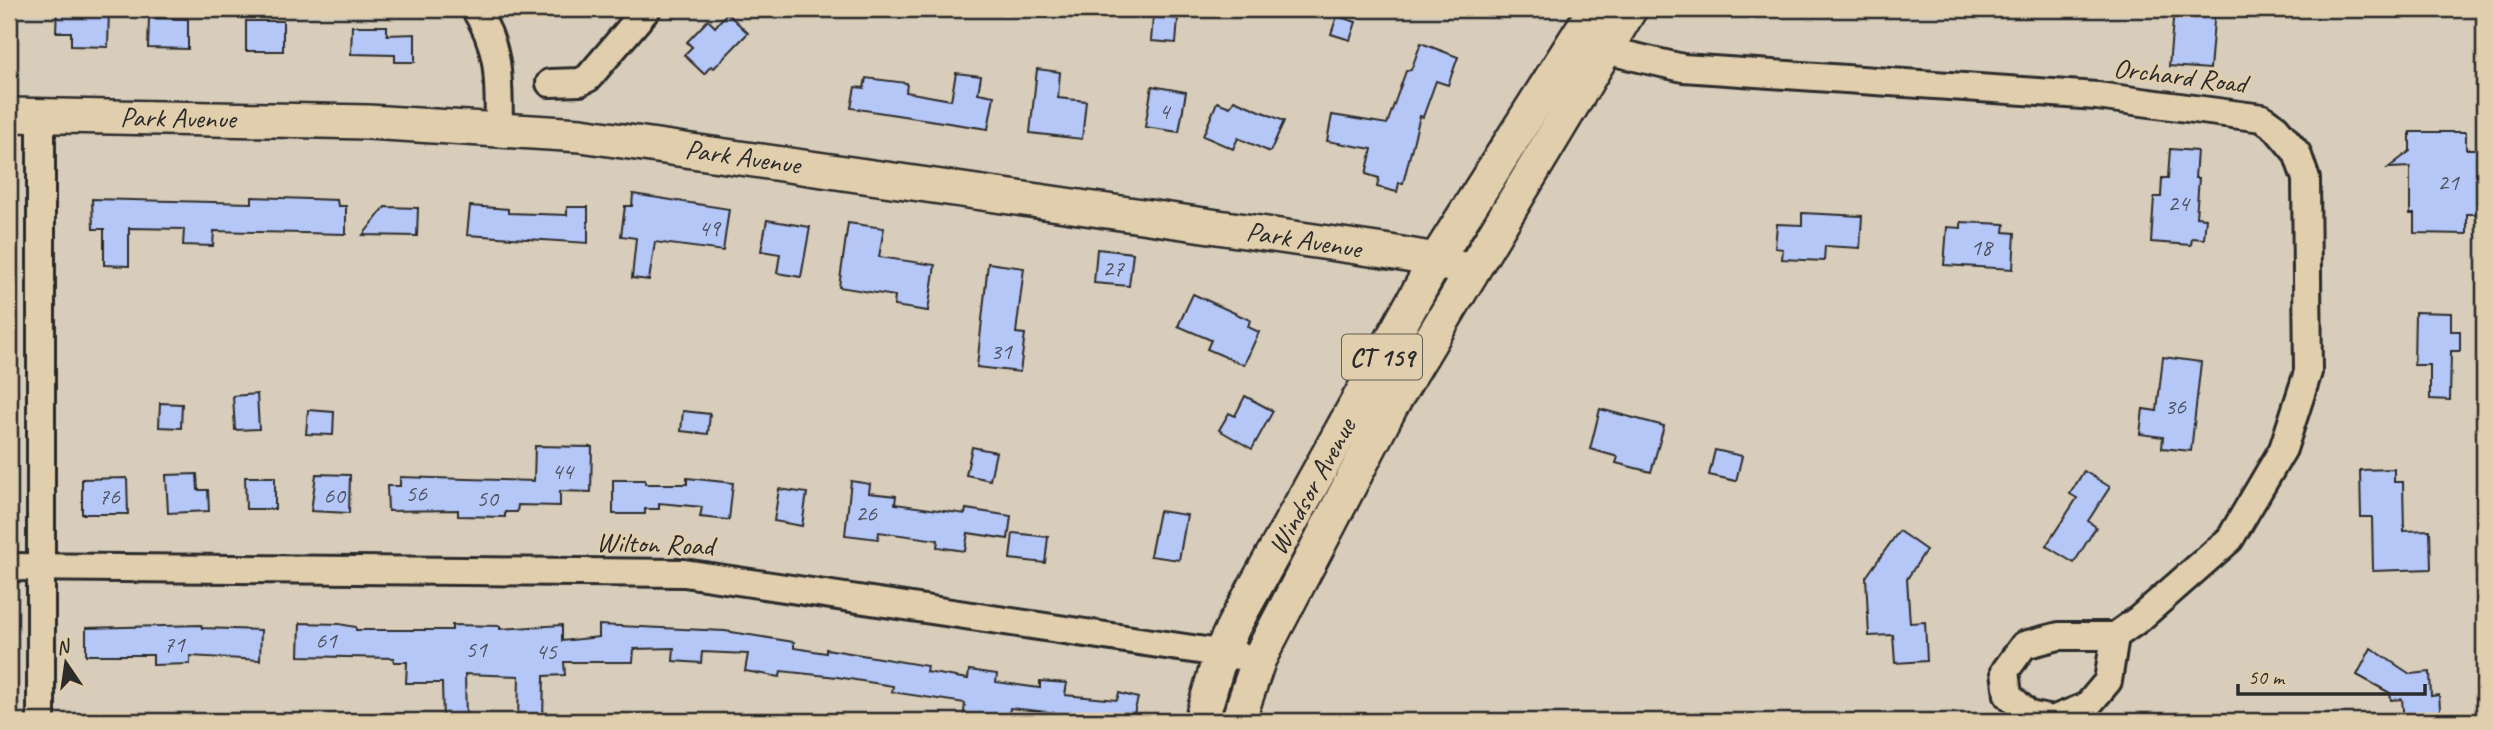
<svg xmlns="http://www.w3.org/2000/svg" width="2493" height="730" font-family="Caveat,sans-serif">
	<rect width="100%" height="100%" fill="#d8cdbb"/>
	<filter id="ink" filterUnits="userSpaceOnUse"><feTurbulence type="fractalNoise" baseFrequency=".0143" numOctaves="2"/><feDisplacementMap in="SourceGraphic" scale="14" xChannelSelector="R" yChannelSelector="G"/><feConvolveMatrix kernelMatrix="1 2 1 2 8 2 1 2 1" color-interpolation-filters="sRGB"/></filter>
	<g filter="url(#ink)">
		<!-- building -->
		<g fill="#b5c7f7" stroke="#2b2b2b" stroke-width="2">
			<path d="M57 9H109L108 47 71 46V32H56Z"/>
			<path d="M2174 9H2215L2210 69 2169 66Z"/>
			<path d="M727 13 748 33 714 68 711 66 704 74 684 55 692 47 687 42 708 20 715 27Z"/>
			<path d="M1337 16 1356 22 1350 40 1331 34Z"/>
			<path d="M1153 17 1178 19 1176 43 1151 41Z"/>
			<path d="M149 18 188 19V49L148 48Z"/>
			<rect x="246" y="21" width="37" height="30"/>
			<path d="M352 26H387V35L415 34V62H395V55L351 54Z"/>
			<path d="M1421 43 1458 57 1448 85 1436 81 1423 117 1420 116 1403 183H1399L1397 192 1377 187 1379 178 1366 174 1372 149 1327 141 1332 115 1387 124 1406 71 1411 70Z"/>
			<path d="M1037 69 1060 72 1058 98 1086 101 1082 139 1030 133Z"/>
			<path d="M956 73 981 76 978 93 994 96 988 129 851 108 855 87 864 88 866 78 907 83 906 92 951 100Z"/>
			<path d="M1152 86 1186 92 1179 132 1145 127Z"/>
			<path d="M1234 100 1284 121 1270 152 1238 138 1233 149 1203 136 1217 102 1230 107Z"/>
			<path d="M2410 132H2466V149H2482V214H2467V234L2414 233V214H2410V167L2388 168 2410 151Z"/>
			<path d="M2170 149 2197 151 2195 178H2199L2196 217 2206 218 2204 239 2192 238 2191 245 2151 242 2154 197H2161L2162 178H2168Z"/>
			<path d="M633 194 729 209 723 251 655 242 649 280 632 278 636 238 621 236 625 206H632Z"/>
			<path d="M252 197 337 200 338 206H346V234L214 231 213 246 183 245 184 229 129 228V266L104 265V229H93L92 199 252 203Z"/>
			<path d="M470 206 508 209V213L567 215V207H588V243L467 235Z"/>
			<path d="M385 207 418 208 417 236 363 235Z"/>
			<path d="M1802 213 1862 216 1860 248 1825 246 1824 261 1782 259 1783 249 1775 248 1777 224 1802 225Z"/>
			<path d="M767 220 810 227 801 277 777 273 780 254 761 251Z"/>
			<path d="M1961 222 2005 224 2004 232 2015 233 2013 269 1944 265 1947 227 1961 228Z"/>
			<path d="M848 223 884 228 879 257 935 265 928 311 894 306 895 296 839 287Z"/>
			<path d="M1097 249 1133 253 1129 286 1094 283Z"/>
			<path d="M988 263 1024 268 1016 333 1025 334 1020 372 977 367Z"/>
			<path d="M1193 294 1250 320 1248 327 1259 332 1244 365 1207 349 1211 340 1178 326Z"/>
			<path d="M2415 312 2451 313V331H2460V351H2451L2450 400 2430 399V365H2414Z"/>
			<path d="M2163 357 2201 362 2191 451 2162 448 2163 437 2140 434 2143 409 2157 411Z"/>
			<path d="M257 394 259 429 235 430 233 396Z"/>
			<path d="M1245 396 1273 411 1252 449 1219 430 1229 413 1235 416Z"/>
			<path d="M160 403 182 404 181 428 159 427Z"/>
			<path d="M1600 409 1664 426 1651 472 1616 463 1618 457 1590 449Z"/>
			<path d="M308 410 334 412 333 435 306 434Z"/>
			<path d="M683 411 710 414 708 434 681 431Z"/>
			<path d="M535 446 592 447 591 492 560 491V506L518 505 517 512H505V517L458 516V510L388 511 387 486H400V477L534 481Z"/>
			<path d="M972 447 996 452 990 480 966 475Z"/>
			<path d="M1715 450 1742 456 1736 481 1709 475Z"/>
			<path d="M2394 469V482H2403L2404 531 2430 530 2431 569 2373 571 2372 517H2361L2360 470Z"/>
			<path d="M2084 471 2110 487 2088 521 2096 527 2074 563 2046 546 2077 498 2070 494Z"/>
			<path d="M197 474 198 490H208L209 511 168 513 166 475Z"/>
			<path d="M316 474 350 475 349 513 311 511Z"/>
			<path d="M245 477H275V509H246Z"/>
			<path d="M127 478 128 514H82V479Z"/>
			<path d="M687 478 733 483 729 520 700 517 702 507 659 503V509H645V514H613V480H645V484H687Z"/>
			<path d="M851 481 870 484 869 493 896 496 895 504 965 514 966 509 1011 516 1008 539 968 533 965 551 937 547 938 540 879 532 878 539 845 535Z"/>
			<path d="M779 489 807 493 802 526 774 521Z"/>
			<path d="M1159 511 1187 515 1179 560 1150 556Z"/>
			<path d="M1899 531 1926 550 1907 579 1910 623 1925 622 1927 661 1895 663 1893 635 1869 636 1866 577Z"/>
			<path d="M1013 533 1048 537 1045 563 1010 559Z"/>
			<path d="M300 623 339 624 356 627V630H452V625L500 626V629L562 625V641L599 637V625L725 631 794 642V648L826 653V649L927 666 926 672 968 679 969 670 997 674 996 682 1040 688V681L1067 683 1065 695 1117 700 1119 693 1138 698 1132 721 1066 719 1067 714 1010 708 1008 721H963L965 703 892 692 893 686 837 677 781 671 780 677 745 671 748 654 702 652 701 663 673 661 674 648 634 649 633 662H564L565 675 544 676 543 721H518L519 676 465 674 466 721H443L442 683H406L407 662H394V658L299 656Z"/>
			<path d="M201 625 202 628 261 630 260 660 190 656V664L153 665V655H86V628Z"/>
			<path d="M2371 648 2410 674 2430 672 2431 696 2439 695 2441 721H2404L2402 699 2391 700 2390 693 2357 675Z"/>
		</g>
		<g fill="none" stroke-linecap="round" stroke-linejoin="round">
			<!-- minor casing -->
			<g stroke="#2b2b2b" stroke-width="32">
				<g id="minor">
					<path d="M475 9C502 50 498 83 499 130"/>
					<path d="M1587 46 1683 68 2097 96 2262 118 2276 128 2297 153 2306 179 2308 372 2283 449 2230 539 2139 619 2115 636H2059L2024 645 2005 671 2008 695 2029 715 2052 720 2087 706 2108 681 2115 636"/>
					<path d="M550 83 580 82 588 78 647 9"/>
					<path d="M41 115V721"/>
					<path d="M9 567 684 573 1259 659"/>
				</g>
			</g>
			<!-- major casing -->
			<g stroke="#2b2b2b" stroke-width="38">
				<g id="major">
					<path d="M9 115 368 122 581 135 1384 251 1436 260 1470 272"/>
					<path d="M1201 721 1221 653 1234 625 1436 260 1595 9"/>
					<path d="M1238 721 1259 659 1390 408 1630 9"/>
				</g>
			</g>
			<!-- minor -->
			<use href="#minor" stroke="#e1ceac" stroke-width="26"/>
			<!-- major -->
			<use href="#major" stroke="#e1ceac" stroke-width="33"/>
		</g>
	</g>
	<g text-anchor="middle" stroke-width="5" stroke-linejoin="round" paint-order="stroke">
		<!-- number labels -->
		<g font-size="24" fill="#4e525e">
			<text x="1164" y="119">4</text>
			<text x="2448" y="190">21</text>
			<text x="2178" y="211">24</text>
			<text x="709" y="236">49</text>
			<text x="1981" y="255">18</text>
			<text x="1113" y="276">27</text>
			<text x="1001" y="359">31</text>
			<text x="2175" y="414">36</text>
			<text x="562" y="479">44</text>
			<text x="416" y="501">56</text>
			<text x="334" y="503">60</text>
			<text x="109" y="504">76</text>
			<text x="487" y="506">50</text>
			<text x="866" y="521">26</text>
			<text x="326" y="648">61</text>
			<text x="174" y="652">71</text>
			<text x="476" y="657">51</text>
			<text x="546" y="659">45</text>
		</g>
		<!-- shield labels -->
		<rect fill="#e1ceac" stroke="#625c52" stroke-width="2" x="1342" y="334.5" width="80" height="45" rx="5"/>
		<g font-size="26" font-weight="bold" fill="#2b2b2b">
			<text x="1382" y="366">CT 159</text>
		</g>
		<!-- street labels -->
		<g font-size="28" fill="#2b2b2b" stroke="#e1ceac">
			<text transform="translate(2180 75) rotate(7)" y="10">Orchard Road</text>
			<text transform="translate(178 117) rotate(1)" y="10">Park Avenue</text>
			<text transform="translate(743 156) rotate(8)" y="10">Park Avenue</text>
			<text transform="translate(1304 239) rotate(9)" y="10">Park Avenue</text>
			<text transform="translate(1311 486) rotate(-61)" y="10">Windsor Avenue</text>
			<text transform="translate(655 543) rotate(2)" y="10">Wilton Road</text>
		</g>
	</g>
	<!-- margin -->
	<rect width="2493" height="730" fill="none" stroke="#e1ceac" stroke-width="35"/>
	<rect x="18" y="18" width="2458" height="695" fill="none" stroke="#2b2b2b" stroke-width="2.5" filter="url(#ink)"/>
	<!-- north arrow -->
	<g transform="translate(66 663) rotate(347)" stroke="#e1ceac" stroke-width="5" paint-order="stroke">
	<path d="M0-5L12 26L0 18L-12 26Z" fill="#2b2b2b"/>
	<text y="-10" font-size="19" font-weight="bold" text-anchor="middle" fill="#2b2b2b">N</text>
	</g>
	<!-- scale -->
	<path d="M2238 684v10h187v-10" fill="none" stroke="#2b2b2b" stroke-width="3.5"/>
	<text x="2248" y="684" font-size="21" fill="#2b2b2b" stroke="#e1ceac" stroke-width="5" paint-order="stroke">50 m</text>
</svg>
